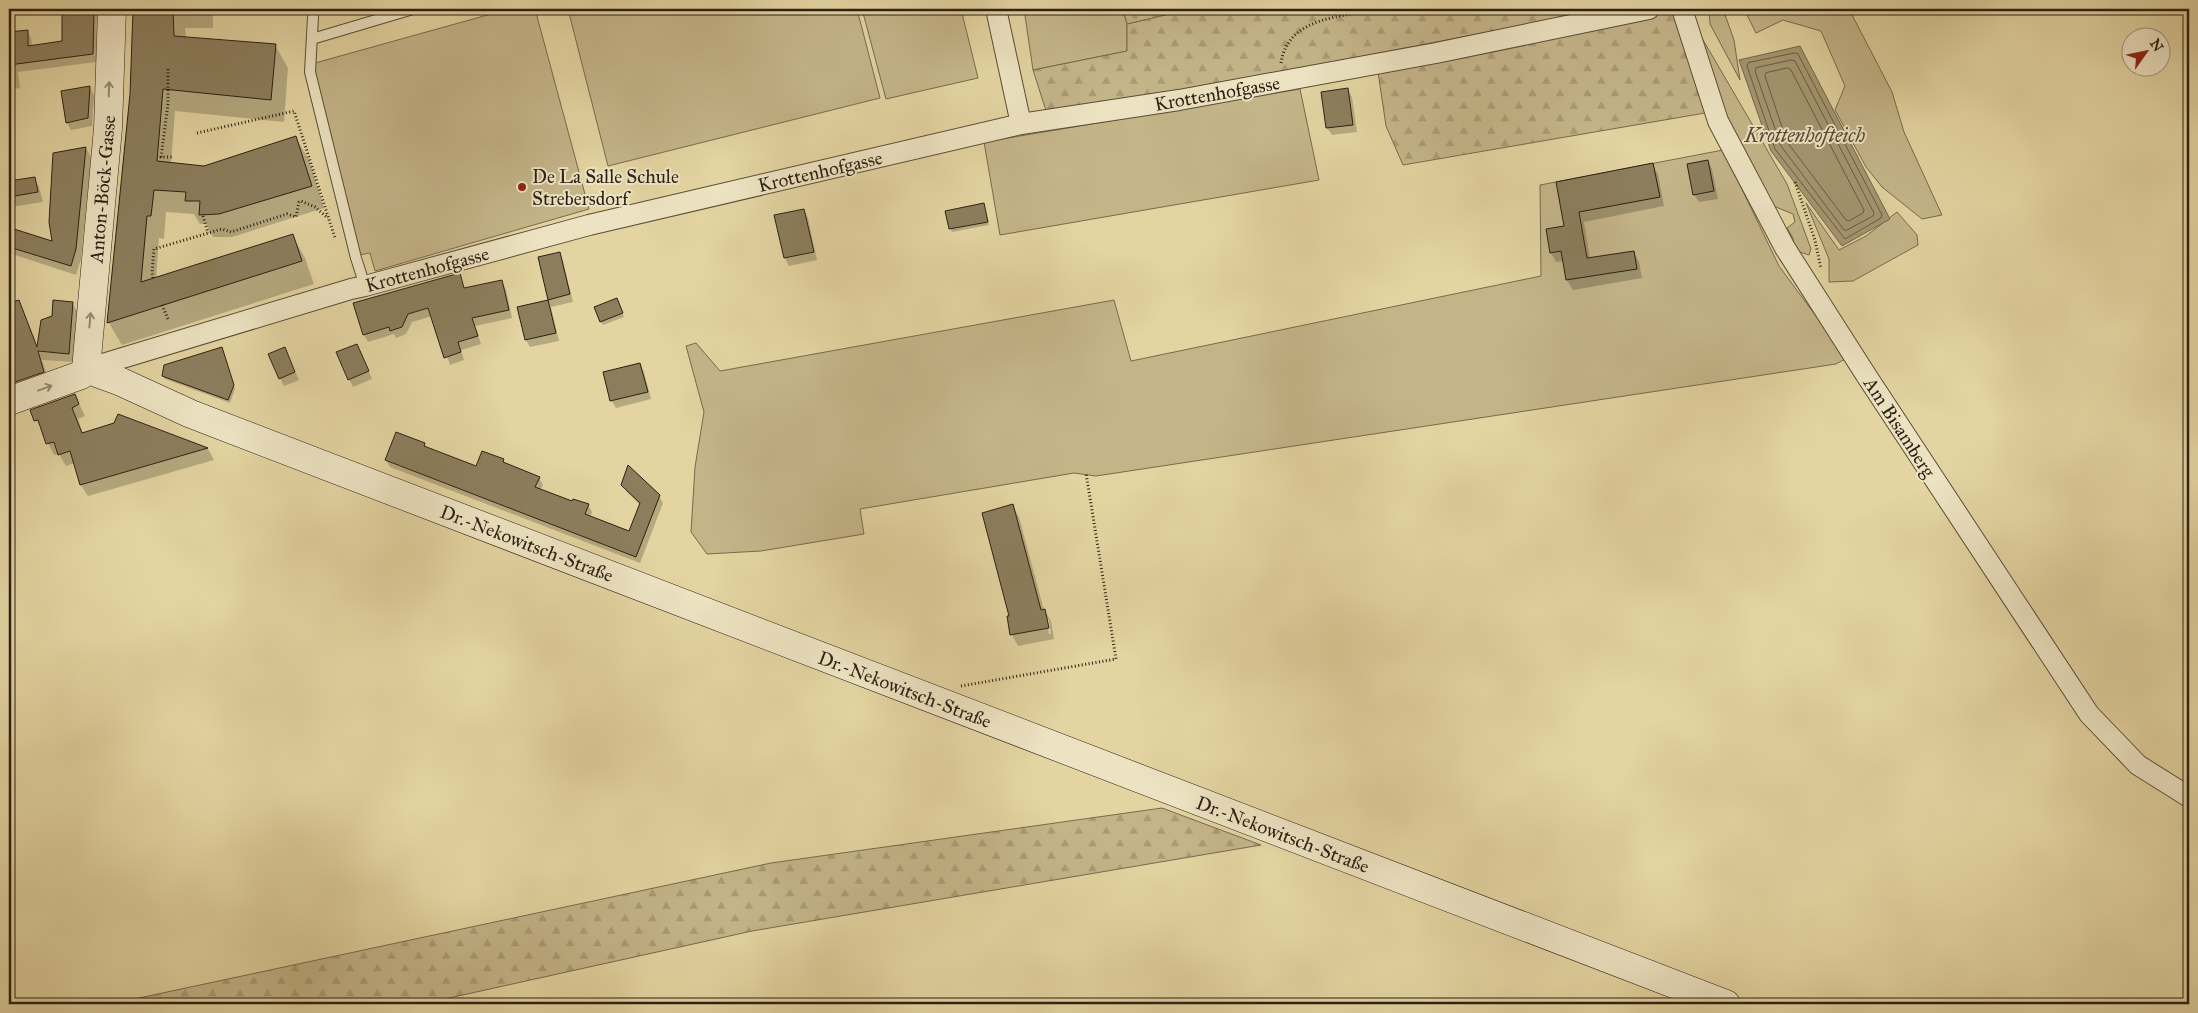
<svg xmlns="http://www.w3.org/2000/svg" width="2198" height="1013" font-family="'IM FELL Great Primer',serif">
	<defs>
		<pattern id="forest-firs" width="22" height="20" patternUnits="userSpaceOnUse" patternTransform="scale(1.25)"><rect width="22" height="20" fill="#c4b589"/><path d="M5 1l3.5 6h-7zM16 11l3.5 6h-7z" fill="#a99b75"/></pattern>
		<pattern id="cemetery-stones" width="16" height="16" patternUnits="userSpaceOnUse" patternTransform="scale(1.25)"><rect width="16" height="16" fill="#c4b589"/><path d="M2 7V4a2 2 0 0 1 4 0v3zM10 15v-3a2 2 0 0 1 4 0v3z" fill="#a99b75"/></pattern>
	</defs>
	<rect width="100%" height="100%" fill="#e3d4a1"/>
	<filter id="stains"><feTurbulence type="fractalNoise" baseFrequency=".004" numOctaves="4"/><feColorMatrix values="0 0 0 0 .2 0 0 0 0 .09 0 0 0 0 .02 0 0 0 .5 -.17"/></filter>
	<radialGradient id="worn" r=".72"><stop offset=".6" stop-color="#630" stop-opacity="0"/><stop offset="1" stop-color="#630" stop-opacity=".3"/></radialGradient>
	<!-- green -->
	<g fill="#c4b589" stroke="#786a4e">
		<path d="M509 9H535L589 209 375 271 370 253 359 255 315 73V63Z"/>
		<path d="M568 9H857L880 98 608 166Z"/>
		<path d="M862 9H961L978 78 886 99Z"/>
		<path d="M1024 9H1123L1127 24V51L1033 70Z"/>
		<path d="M1709 9H1723L1734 40 1740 80 1710 24Z"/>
		<path d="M1744 9H1817L1820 12 1822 9H1849L1892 92 1904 132 1942 215 1922 219 1882 187 1866 167 1835 110 1845 86 1821 31 1783 20 1756 33Z"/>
		<path d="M1699 33 1787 184 1811 249 1809 255 1794 250 1793 238 1787 228 1795 222 1793 214 1771 205 1761 181 1756 178 1718 107Z"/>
		<path d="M1300 89 1319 180 1000 235 984 142Z"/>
		<path d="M1723 150 1779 266 1847 358 1836 364 1096 476 1074 473 860 509 864 534 761 551 707 554 691 532 695 467 704 412 686 346 696 343 720 371 1114 300 1131 361 1541 276 1540 185Z"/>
		<path d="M1806 203 1839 250 1866 236 1897 212 1917 235 1918 245 1853 281 1829 282V259Z"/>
	</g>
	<!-- forest -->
	<g fill="url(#forest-firs)" stroke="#786a4e">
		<path d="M1190 9H1607L1048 117 1033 70 1127 51V24Z"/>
		<path d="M1670 10 1676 14 1705 113 1403 165 1386 126 1378 72Z"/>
		<path d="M1162 808 1261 845 752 931 422 1004H111L771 863Z"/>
	</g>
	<!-- cemetery -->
	<path fill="url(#cemetery-stones)" stroke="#786a4e" d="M1123 9H1190L1127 24Z"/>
	<!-- water -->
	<path fill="#a59771" stroke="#75674b" d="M1800 46 1890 219 1842 246 1771 151 1739 60Z"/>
	<!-- shadow -->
	<g fill="#0003" fill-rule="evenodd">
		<path d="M64 9H97L96 62 18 72 20 88 9 90V33L27 31 31 38 32 47 63 42Z"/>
		<path d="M133 9H213V28H185L186 38 275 45 288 68 284 122 175 111 171 163 204 167 296 138 309 160 324 208 232 237H213L206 224H200L194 214 166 212 164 239 159 238 156 279 292 235 305 258 314 284 122 345 109 323 131 94Z"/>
		<path d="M90 87 94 95 92 126 71 130 67 123Z"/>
		<path d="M1348 90 1352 97 1357 132 1332 135 1327 128 1323 93Z"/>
		<path d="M9 110 15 140 9 141Z"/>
		<path d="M86 148 91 157 81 259 76 275 9 253V182L34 178 39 187 43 202 11 207 13 230 54 243Z"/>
		<path d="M1708 161 1712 169 1718 199 1699 202 1694 195 1689 165Z"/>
		<path d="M1652 164 1658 174 1664 206 1584 222 1590 259 1634 252 1639 262 1642 278 1573 290 1567 280 1564 261 1556 262 1551 253 1566 227 1557 183Z"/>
		<path d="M984 205 989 225 952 232 950 228Z"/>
		<path d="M804 210 808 218 817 260 789 266 785 258 776 216Z"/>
		<path d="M559 253 563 261 573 302 551 307 559 341 530 347 526 340 518 308 549 300 539 258Z"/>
		<path d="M459 275 465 289 501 281 506 289 512 318 475 326 481 344 461 350 464 360 450 365 432 316 412 322 406 334 396 338 394 334 368 342 364 335Z"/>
		<path d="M19 301 38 348 53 317 72 303 78 312 74 362 42 360 49 381 9 396V302Z"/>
		<path d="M619 303 624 317 603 325 601 322Z"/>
		<path d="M357 345 372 379 353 387 349 379Z"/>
		<path d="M222 348 235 389 230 403 165 379 163 375Z"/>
		<path d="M284 348 299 380 284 386 280 378Z"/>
		<path d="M640 364 644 372 651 399 616 408 611 400Z"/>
		<path d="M75 395 85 416 78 419 83 434 115 424 118 415 208 449 214 460 88 496 81 485 75 463 66 466 59 454 54 455 32 411Z"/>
		<path d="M425 444 427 449 477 468 503 460 506 465 539 478 543 485 540 490 573 503 588 505 592 512 590 517 630 532 640 505 627 492 623 485 659 496 663 503 640 563 390 467 386 460Z"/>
		<path d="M1013 506 1019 517 1044 610 1051 621 1054 639 1018 646 1012 635 1008 617H1011ZM1046 617 1049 620 1051 634H1049Z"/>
	</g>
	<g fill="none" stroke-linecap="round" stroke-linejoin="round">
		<!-- shore -->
		<g stroke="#695c42" stroke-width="1">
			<path d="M1795 53 1798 54 1882 215 1881 218 1845 239 1775 149 1747 66 1748 63Z"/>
			<path d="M1792 60 1795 61 1874 213 1873 216 1847 230H1844L1781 146 1755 71 1756 68Z"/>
			<path d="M1788 68 1791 70 1864 210 1863 213 1849 221 1846 220 1787 142 1765 76 1766 73Z"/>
		</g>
	</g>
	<!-- building -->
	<g fill="#8c7e5d" stroke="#2d2013">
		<path d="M62 9H94L93 54 9 65V32L28 30V46L62 41Z"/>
		<path d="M133 9H173L174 36 276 44 271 100 163 89 157 161 204 166 296 136 312 186 219 214 199 215 200 201H185L186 192 154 190 151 216H147L141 282 293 234 302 261 107 323 130 94Z"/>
		<path d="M90 86 88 118 66 123 61 91Z"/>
		<path d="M1348 88 1353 125 1326 128 1321 92Z"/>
		<path d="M86 147 76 249 71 266 9 247 14 229 52 241 49 222 53 153Z"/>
		<path d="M1708 160 1714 191 1693 195 1687 164Z"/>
		<path d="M1653 163 1660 197 1579 212 1587 258 1634 251 1637 269 1566 280 1561 251 1550 253 1546 229 1564 226 1556 182Z"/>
		<path d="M35 177 38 192 9 197V181Z"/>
		<path d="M984 203 988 222 949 229 945 211Z"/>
		<path d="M804 209 814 252 784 258 774 215Z"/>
		<path d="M560 252 570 294 548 300 538 257Z"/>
		<path d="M460 273 464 288 502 280 509 310 472 318 478 336 458 342 461 352 444 358 428 308 408 314 402 327 390 331 389 327 363 335 353 303Z"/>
		<path d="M617 298 623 313 600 322 594 307Z"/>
		<path d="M19 300 37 347 41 320 52 316 53 300 73 302 69 354 38 351 44 372 9 384V303Z"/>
		<path d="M548 300 556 333 525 340 517 307Z"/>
		<path d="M357 344 369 371 348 380 336 352Z"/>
		<path d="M222 347 234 385 228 400 162 376 164 365Z"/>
		<path d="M285 347 295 372 279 379 268 354Z"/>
		<path d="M640 363 648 392 610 401 603 372Z"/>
		<path d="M75 394 79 404 72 408 82 433 114 423 118 414 208 448 80 485 70 451 58 455 54 442 46 444 38 420 34 421 30 410Z"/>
		<path d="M396 432 425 443 424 446 476 466 482 451 504 459 503 462 540 477 535 487 572 501 573 499 589 504 585 514 629 531 640 503 621 485 628 465 660 495 636 557 385 460Z"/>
		<path d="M1013 504 1041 610 1045 609 1049 628 1010 635 1007 616H1009L982 513Z"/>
	</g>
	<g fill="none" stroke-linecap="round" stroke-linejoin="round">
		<!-- lane casing -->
		<g stroke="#5a4d36" stroke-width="12">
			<g id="lane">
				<path d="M313 17 310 72 356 258 365 286"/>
				<path d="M312 39 413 9"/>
			</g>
		</g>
		<!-- street casing -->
		<g stroke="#5a4d36" stroke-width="22">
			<g id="street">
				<path d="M996 9 1021 124"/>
				<path d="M1682 9 1718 121 1785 248 1866 375 2089 714 2138 765 2189 797"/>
				<path d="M86 369 351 289 365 286 589 225 1021 124 1179 100 1436 53 1649 9"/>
			</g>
		</g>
		<!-- secondary casing -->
		<g stroke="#2d2013" stroke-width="29">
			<g id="secondary">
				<path d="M86 369 119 381 191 414 1726 1004"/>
				<path d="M86 369 108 128 112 9"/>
				<path d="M9 401 81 375 86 369"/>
			</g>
		</g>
		<!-- path -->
		<g stroke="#2d2013" stroke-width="3" stroke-dasharray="1 2.5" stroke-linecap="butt">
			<path d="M1281 63C1288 14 1349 16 1387 9"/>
			<path d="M168 69V104L161 157H172"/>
			<path d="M197 133 294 111 335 238"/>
			<path d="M1795 182 1815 240 1821 269"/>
			<path d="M203 216 208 233"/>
			<path d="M153 278 152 273 154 249 222 229 231 232 287 214 296 217 299 202 301 201 315 207 328 218"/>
			<path d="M162 305 168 319"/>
			<path d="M961 686 1116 659 1086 473"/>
		</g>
		<!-- lane -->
		<use href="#lane" stroke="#ede3c2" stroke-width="10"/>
		<!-- street -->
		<use href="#street" stroke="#ede3c2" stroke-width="20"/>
		<!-- secondary -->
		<use href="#secondary" stroke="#ede3c2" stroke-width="28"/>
	</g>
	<!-- one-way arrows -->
	<defs><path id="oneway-shaft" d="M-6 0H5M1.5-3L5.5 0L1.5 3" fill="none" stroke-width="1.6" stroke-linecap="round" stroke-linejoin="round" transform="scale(1.25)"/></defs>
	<g stroke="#978b73">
		<use href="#oneway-shaft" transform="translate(109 89) rotate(-88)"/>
		<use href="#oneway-shaft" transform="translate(90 320) rotate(-85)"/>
		<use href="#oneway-shaft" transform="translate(45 388) rotate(-20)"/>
	</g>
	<!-- markers -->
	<circle fill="#8f2418" stroke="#ede3c2" stroke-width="2" cx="522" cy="187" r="5"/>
	<g text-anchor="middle" stroke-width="4" stroke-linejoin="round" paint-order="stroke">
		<!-- street labels -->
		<g font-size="19" fill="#2d2013" stroke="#ede3c2">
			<text transform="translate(1217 93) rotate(-10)" y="7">Krottenhofgasse</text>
			<text transform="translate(820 171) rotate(-13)" y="7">Krottenhofgasse</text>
			<text transform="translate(102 189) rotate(-85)" y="7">Anton-Böck-Gasse</text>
			<text transform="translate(427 269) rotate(-15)" y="7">Krottenhofgasse</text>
			<text transform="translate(1900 427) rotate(57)" y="7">Am Bisamberg</text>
			<text transform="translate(527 543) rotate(21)" y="7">Dr.-Nekowitsch-Straße</text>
			<text transform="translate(905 689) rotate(21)" y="7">Dr.-Nekowitsch-Straße</text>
			<text transform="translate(1283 834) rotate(21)" y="7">Dr.-Nekowitsch-Straße</text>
		</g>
		<!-- poi labels -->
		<g font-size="19" fill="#2d2013" stroke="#ede3c2" text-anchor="start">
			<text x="532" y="183">De La Salle Schule<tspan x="532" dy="22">Strebersdorf</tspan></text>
		</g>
		<!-- water labels -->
		<g font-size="20" font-style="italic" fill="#574a34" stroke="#ede3c2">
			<text x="1805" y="142">Krottenhofteich</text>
		</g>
	</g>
	<!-- margin -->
	<rect width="2198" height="1013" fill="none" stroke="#e3d4a1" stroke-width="30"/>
	<rect x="10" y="10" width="2178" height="993" fill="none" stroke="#2d2013" stroke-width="2.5"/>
	<rect x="15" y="15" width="2168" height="983" fill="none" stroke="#2d2013"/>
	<!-- north arrow -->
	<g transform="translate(2146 52) rotate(57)"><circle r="24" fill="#ede3c2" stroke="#a0957c"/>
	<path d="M0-4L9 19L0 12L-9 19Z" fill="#8f2418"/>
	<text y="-8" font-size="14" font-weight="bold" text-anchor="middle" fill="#2d2013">N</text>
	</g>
	<rect width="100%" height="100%" filter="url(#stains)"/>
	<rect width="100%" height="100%" fill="url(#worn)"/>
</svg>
